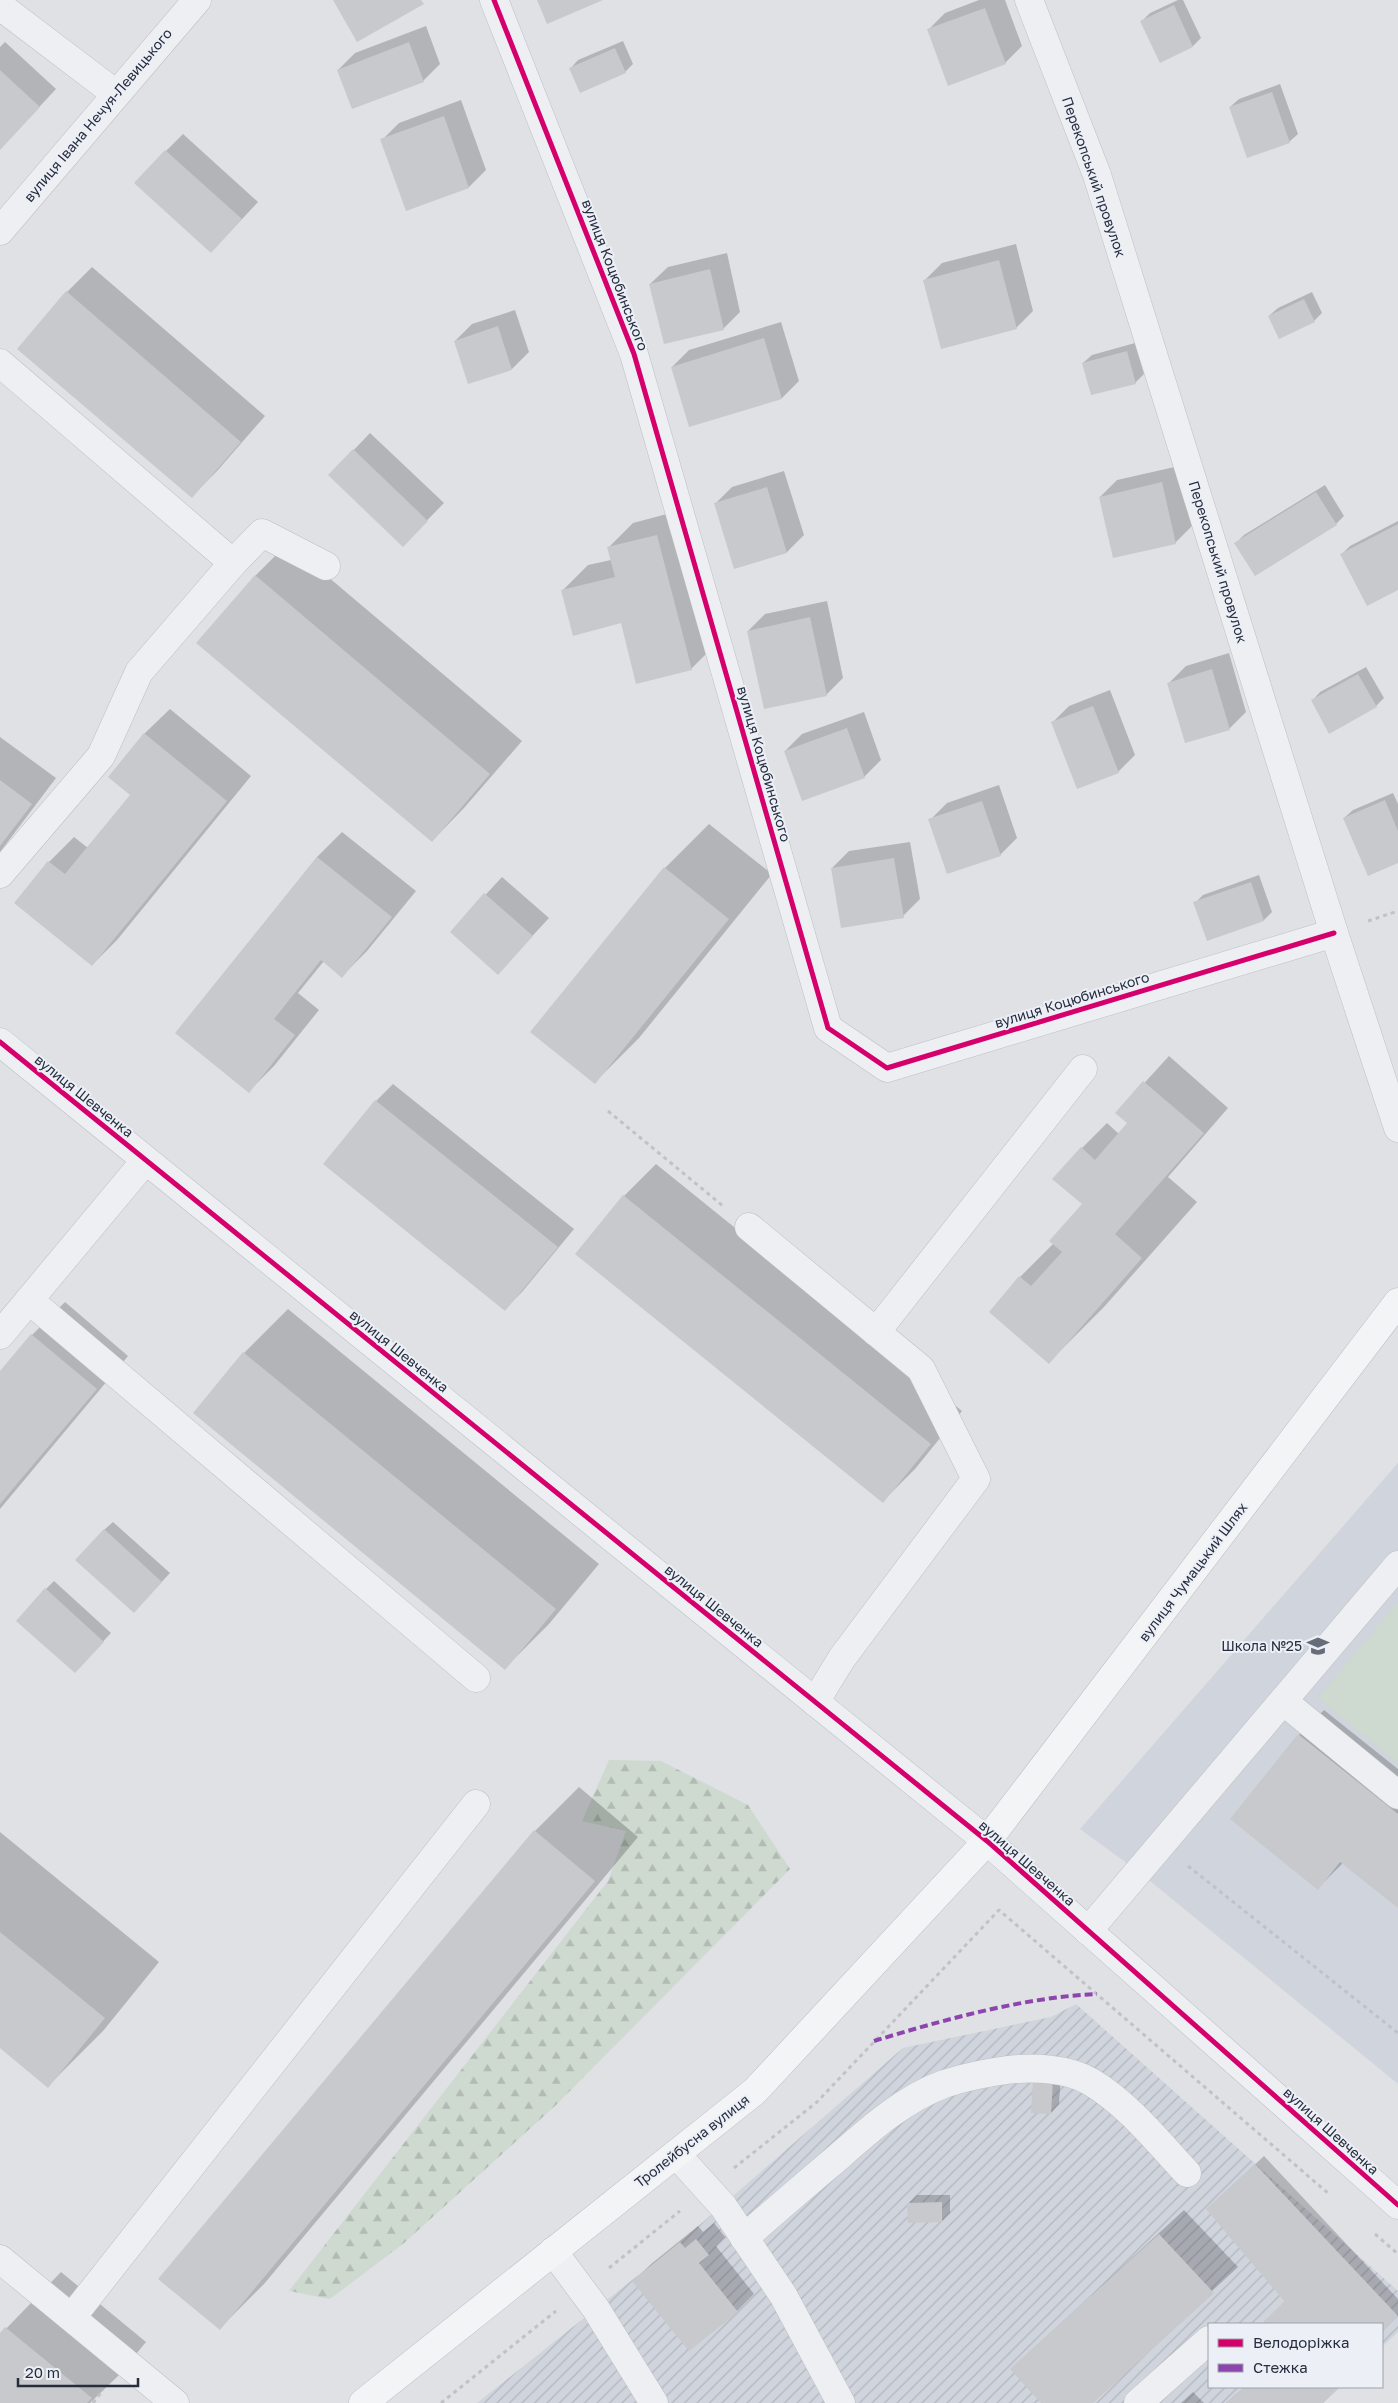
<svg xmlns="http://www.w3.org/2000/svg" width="1398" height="2403" font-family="'Golos Text',sans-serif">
	<defs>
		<pattern id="industrial-furrows" width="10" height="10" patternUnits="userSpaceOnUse" patternTransform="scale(1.25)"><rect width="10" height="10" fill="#d0d4dc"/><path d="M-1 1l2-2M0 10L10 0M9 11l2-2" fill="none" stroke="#b2b6be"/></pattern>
		<pattern id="forest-firs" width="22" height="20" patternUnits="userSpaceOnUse" patternTransform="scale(1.25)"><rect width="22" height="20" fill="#ced9cf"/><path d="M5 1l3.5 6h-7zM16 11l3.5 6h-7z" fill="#b1bbb3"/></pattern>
	</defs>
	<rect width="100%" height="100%" fill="#dfe1e5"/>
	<!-- built -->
	<path fill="#d0d4dc" d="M1398 1463V2084L1139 1872 1080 1829Z"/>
	<!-- industrial -->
	<path fill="url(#industrial-furrows)" d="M1076 2004 1398 2291V2332L1382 2347V2324H1209V2387H1340L1323 2403H477L680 2242 903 2048 1051 2017Z"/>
	<!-- forest -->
	<path fill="url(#forest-firs)" d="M609 1760 661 1761 748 1805 790 1869 556 2105 404 2243 330 2299 289 2291 608 1881 626 1831 582 1821Z"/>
	<!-- park -->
	<path fill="#ced9cf" d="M1398 1602V1763L1318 1698Z"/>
	<!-- shadow -->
	<g fill="#0003">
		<path d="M979 0H1005L1022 46 1005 63 928 30 945 13Z"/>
		<path d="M1178 0H1183L1201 38 1193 46 1160 61 1142 21 1150 13Z"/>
		<path d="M426 26 440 64 423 81 338 70 355 53Z"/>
		<path d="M623 41 633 64 625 72 570 69 578 60Z"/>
		<path d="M5 42 56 89 0 149V47Z"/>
		<path d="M1280 84 1298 134 1289 142 1230 107 1239 99Z"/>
		<path d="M461 100 486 170 469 187 407 210 382 140 399 123Z"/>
		<path d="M183 134 258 202 211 252 166 151Z"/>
		<path d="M1016 244 1033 311 1016 328 925 280 942 263Z"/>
		<path d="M727 253 740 312 723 329 650 284 668 267Z"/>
		<path d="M92 267 265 416 217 471 192 496 67 292Z"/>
		<path d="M1312 292 1322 313 1314 321 1269 316 1278 308Z"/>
		<path d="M515 310 529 352 512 369 455 341 472 324Z"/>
		<path d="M781 322 799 381 782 398 690 426 672 367 689 350Z"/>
		<path d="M1135 343 1144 374 1135 383 1083 363 1092 355Z"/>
		<path d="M370 433 444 503 403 545 330 475Z"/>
		<path d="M1179 466 1192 526 1175 543 1100 497 1117 480Z"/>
		<path d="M784 471 804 535 787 552 735 568 715 504 732 487Z"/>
		<path d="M1325 485 1344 516 1336 524 1236 543 1244 535Z"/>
		<path d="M682 510 716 644 691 669 622 622 563 590 588 565 611 560 608 548 633 523Z"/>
		<path d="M1398 521V589L1342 554 1350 546Z"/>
		<path d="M288 543 522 741 464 808 432 841 198 643 256 575Z"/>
		<path d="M827 601 843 678 826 695 748 631 765 614Z"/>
		<path d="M1229 653 1246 712 1229 729 1169 683 1186 666Z"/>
		<path d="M1366 667 1384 698 1376 706 1312 701 1320 692Z"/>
		<path d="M1110 690 1135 755 1118 772 1052 723 1069 706Z"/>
		<path d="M170 709 251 776 117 940 92 965 49 862 74 837 88 848 132 795 144 734Z"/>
		<path d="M864 712 881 760 864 777 785 751 802 734Z"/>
		<path d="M0 737 56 778 0 852Z"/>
		<path d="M999 785 1017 838 1000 855 930 820 947 803Z"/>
		<path d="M1393 793 1398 804V862L1344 818 1353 810Z"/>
		<path d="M709 824 772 874 639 1038 595 1082 532 1031 665 868Z"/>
		<path d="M342 832 416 891 367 951 342 976 324 961 298 993 319 1010 274 1066 249 1091 176 1033 317 857Z"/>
		<path d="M910 842 920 899 903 916 832 868 849 851Z"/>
		<path d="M1259 875 1272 912 1264 920 1208 939 1195 903 1203 895Z"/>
		<path d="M502 877 549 918 498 973 451 932Z"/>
		<path d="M1169 1056 1228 1108 1168 1177 1197 1202 1104 1307 1049 1362 1020 1277 1054 1243 1083 1204 1082 1148 1107 1123 1119 1134 1129 1123 1117 1113Z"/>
		<path d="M393 1084 574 1229 522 1292 505 1309 376 1101Z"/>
		<path d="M656 1164 962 1411 915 1469 883 1501 577 1253 624 1196Z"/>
		<path d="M65 1302 128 1356 0 1509V1373L32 1335Z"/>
		<path d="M288 1309 599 1564 549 1624 505 1668 244 1353Z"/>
		<path d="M113 1522 170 1573 142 1603 104 1530Z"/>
		<path d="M54 1581 111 1633 83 1663 46 1589Z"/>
		<path d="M1324 1710 1398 1769V1906L1343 1863 1318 1888 1231 1819 1299 1735Z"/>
		<path d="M579 1787 638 1837 264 2284 220 2328 535 1831Z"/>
		<path d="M0 1832 159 1962 103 2031 48 2086 0 2047Z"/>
		<path d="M1043 2071 1061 2072 1059 2104 1051 2113Z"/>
		<path d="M1264 2156 1398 2299V2316L1382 2331V2324H1269L1265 2321 1286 2302 1216 2201Z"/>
		<path d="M917 2195H950V2213L942 2221 909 2203Z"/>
		<path d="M1184 2210 1238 2267 1091 2403H1042L1011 2369Z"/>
		<path d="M714 2223 725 2237 716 2246 754 2294 737 2311 634 2281 651 2264 698 2226 703 2232Z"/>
		<path d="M61 2272 146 2342 118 2376 90 2403H0V2335Z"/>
		<path d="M1245 2387H1339L1321 2403H1226Z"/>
		<path d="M1193 2392 1204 2403H1181Z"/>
	</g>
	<!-- building -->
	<g fill="#c7c9cd">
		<path d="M333 0H421L424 4 357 42Z"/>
		<path d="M537 0H603L547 24Z"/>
		<path d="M1174 5 1193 47 1160 63 1140 21Z"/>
		<path d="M985 8 1006 64 948 86 927 29Z"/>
		<path d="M409 42 424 82 352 109 337 70Z"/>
		<path d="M615 48 626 73 580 93 569 68Z"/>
		<path d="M0 70 40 107 0 150Z"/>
		<path d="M1272 92 1290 143 1247 158 1229 107Z"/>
		<path d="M444 116 469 188 406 211 380 139Z"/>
		<path d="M165 150 242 219 211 253 134 183Z"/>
		<path d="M999 260 1017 329 941 349 923 280Z"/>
		<path d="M710 269 724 330 664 344 649 284Z"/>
		<path d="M66 291 241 442 192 498 17 349Z"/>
		<path d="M1304 299 1315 322 1279 339 1268 316Z"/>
		<path d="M498 326 512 370 468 384 454 341Z"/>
		<path d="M764 338 782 399 689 427 671 367Z"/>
		<path d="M1127 351 1136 384 1091 395 1082 363Z"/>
		<path d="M353 449 428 521 403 547 328 475Z"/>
		<path d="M1162 482 1176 544 1113 558 1099 497Z"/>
		<path d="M767 487 787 553 734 569 714 503Z"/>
		<path d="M1316 492 1337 525 1255 576 1234 543Z"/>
		<path d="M1398 524V590L1367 606 1340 554Z"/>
		<path d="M657 535 692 670 636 684 621 623 573 636 561 590 615 577 607 547Z"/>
		<path d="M255 575 490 774 432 842 196 643Z"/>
		<path d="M810 617 827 696 764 709 747 631Z"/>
		<path d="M1212 669 1230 730 1185 743 1167 683Z"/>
		<path d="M1358 674 1377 707 1329 734 1311 700Z"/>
		<path d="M1093 706 1119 773 1077 789 1051 722Z"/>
		<path d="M847 728 865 778 802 801 784 751Z"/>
		<path d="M144 733 227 801 92 966 14 903 48 861 65 874 130 795 108 777Z"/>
		<path d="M0 780 32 804 0 846Z"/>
		<path d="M1385 800 1398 831V863L1368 876 1343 818Z"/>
		<path d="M982 801 1001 856 947 874 928 819Z"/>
		<path d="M317 857 392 917 342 978 321 960 274 1019 295 1035 249 1093 175 1033Z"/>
		<path d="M894 858 904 918 841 928 831 868Z"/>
		<path d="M664 867 729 919 595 1084 530 1032Z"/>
		<path d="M1251 882 1264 921 1207 941 1193 902Z"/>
		<path d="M484 893 533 936 498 975 450 932Z"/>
		<path d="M1143 1081 1204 1133 1115 1234 1142 1258 1049 1364 989 1312 1019 1276 1031 1286 1062 1252 1049 1241 1082 1204 1052 1179 1081 1147 1095 1160 1127 1123 1115 1113Z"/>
		<path d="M375 1100 558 1247 505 1311 323 1164Z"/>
		<path d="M623 1195 931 1444 883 1503 575 1254Z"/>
		<path d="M31 1334 97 1389 0 1504V1371Z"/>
		<path d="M243 1352 556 1609 505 1670 193 1413Z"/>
		<path d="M104 1529 162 1582 134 1613 75 1560Z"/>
		<path d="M45 1588 104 1642 75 1673 16 1621Z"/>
		<path d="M1298 1734 1398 1814V1908L1340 1862 1318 1890 1230 1819Z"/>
		<path d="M534 1830 595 1881 220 2330 158 2279Z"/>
		<path d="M0 1932 105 2018 48 2088 0 2048Z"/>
		<path d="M1033 2079 1053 2080 1051 2114 1031 2113Z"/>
		<path d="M1255 2164 1398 2316 1382 2333V2324H1267L1264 2321 1285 2302 1206 2209Z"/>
		<path d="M942 2202V2222L908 2223 907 2203Z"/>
		<path d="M1159 2234 1214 2293 1093 2403H1041L1010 2369Z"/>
		<path d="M696 2239 709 2255 699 2263 738 2312 689 2351 632 2281 680 2242 685 2248Z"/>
		<path d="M5 2327 92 2398 87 2403H0V2333Z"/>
		<path d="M1245 2387H1340L1323 2403H1226Z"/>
	</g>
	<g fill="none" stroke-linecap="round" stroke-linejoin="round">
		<!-- minor casing -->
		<g stroke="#bdbfc3" stroke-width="29">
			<g id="minor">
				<path d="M494 0 634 354 828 1028 887 1068 1334 933"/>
				<path d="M1029 0 1097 175 1334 933 1398 1128"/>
				<path d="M0 6 116 94"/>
				<path d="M0 231 197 0"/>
				<path d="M0 363 233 563 262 533 326 566"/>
				<path d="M0 874 101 756 139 672 233 563"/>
				<path d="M0 1042 987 1841 1398 2205"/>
				<path d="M749 1227 921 1369 976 1479 842 1658 815 1702"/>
				<path d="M29 1300 476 1678"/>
				<path d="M876 1332 1083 1069"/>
				<path d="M0 1335 145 1161"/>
				<path d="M1283 1701 1398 1795"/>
				<path d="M1088 1931 1398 1565"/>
				<path d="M676 2154 723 2206 783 2295 841 2403"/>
				<path d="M744 2238C775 2211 805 2185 836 2159 868 2131 903 2099 944 2084 965 2077 985 2073 1007 2070 1033 2067 1068 2068 1091 2082 1128 2104 1158 2142 1187 2173"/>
				<path d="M553 2251 596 2309 654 2403"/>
				<path d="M0 2259 175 2403"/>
				<path d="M72 2317 476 1804"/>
				<path d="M1138 2403 1209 2340"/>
			</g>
		</g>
		<!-- major casing -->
		<g stroke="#bbbec3" stroke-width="29">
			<path id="major" d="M363 2403 755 2091 987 1841 1398 1302"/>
		</g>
		<!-- path -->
		<g stroke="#c1c2c8" stroke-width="3" stroke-dasharray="4 4" stroke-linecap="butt">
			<path d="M1368 921 1398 911"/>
			<path d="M608 1111 723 1206"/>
			<path d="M1188 1866 1398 2033"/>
			<path d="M734 2168 817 2102 999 1910 1329 2194"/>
			<path d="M1375 2234 1398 2254"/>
			<path d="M609 2268 680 2211"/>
			<path d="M93 2403 103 2390"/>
			<path d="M441 2403 556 2311"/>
		</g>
		<!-- minor -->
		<use href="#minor" stroke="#eeeff2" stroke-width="28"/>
		<!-- major -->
		<use href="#major" stroke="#f3f4f5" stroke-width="28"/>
		<!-- quiet -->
		<path stroke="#8e44ad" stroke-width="4" stroke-dasharray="8 4" stroke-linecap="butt" d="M874 2041C943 2020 1025 1997 1097 1994"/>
		<!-- cycleway casing -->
		<g stroke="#eceff5" stroke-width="8">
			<g id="cycleway">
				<path d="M494 0 634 354 828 1028 887 1068 1334 933"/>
				<path d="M0 1042 987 1841 1398 2205"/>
			</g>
		</g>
		<!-- cycleway -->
		<use href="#cycleway" stroke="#d6006c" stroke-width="5"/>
	</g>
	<!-- icons -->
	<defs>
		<g id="school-bare" transform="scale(1.725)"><path d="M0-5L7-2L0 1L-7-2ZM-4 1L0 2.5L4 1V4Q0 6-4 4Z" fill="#666c79" stroke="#eceff5" stroke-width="2.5" paint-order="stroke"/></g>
	</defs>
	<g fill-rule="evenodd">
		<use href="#school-bare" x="1318" y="1646"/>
	</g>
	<g text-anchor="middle" stroke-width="4" stroke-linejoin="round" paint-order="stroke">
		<!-- street labels -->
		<g font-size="14" fill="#252d3f" stroke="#eceff5">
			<text transform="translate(98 115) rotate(-50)" y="5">вулиця Івана Нечуя-Левицького</text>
			<text transform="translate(1094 177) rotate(71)" y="5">Перекопський провулок</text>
			<text transform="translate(615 275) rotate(69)" y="5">вулиця Коцюбинського</text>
			<text transform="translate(1218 562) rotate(73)" y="5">Перекопський провулок</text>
			<text transform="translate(764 764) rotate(74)" y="5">вулиця Коцюбинського</text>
			<text transform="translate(1072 1000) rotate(-17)" y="5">вулиця Коцюбинського</text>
			<text transform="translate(84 1096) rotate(39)" y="5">вулиця Шевченка</text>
			<text transform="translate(399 1351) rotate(39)" y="5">вулиця Шевченка</text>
			<text transform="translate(1193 1572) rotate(-53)" y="5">вулиця Чумацький Шлях</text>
			<text transform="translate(714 1606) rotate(39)" y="5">вулиця Шевченка</text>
			<text transform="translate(1027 1863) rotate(41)" y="5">вулиця Шевченка</text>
			<text transform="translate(1331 2131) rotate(42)" y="5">вулиця Шевченка</text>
			<text transform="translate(692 2141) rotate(-38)" y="5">Тролейбусна вулиця</text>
		</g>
		<!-- poi labels -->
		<g font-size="14" fill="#252d3f" stroke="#eceff5" text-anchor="end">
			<text x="1302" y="1651">Школа №25</text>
		</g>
	</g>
	<!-- legend -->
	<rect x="1208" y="2323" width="175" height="65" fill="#eceff5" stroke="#9ca1ac"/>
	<rect x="1218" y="2339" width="25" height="8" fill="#d6006c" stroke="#9ca1ac"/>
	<text x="1253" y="2348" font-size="15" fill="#252d3f">Велодоріжка</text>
	<rect x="1218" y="2364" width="25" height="8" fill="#8e44ad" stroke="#9ca1ac"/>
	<text x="1253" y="2373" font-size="15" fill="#252d3f">Стежка</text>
	<!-- scale -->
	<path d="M18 2378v8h120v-8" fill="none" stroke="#252d3f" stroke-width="2.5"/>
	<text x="25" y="2378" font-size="15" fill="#252d3f" stroke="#eceff5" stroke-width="4" paint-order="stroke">20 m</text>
</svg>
